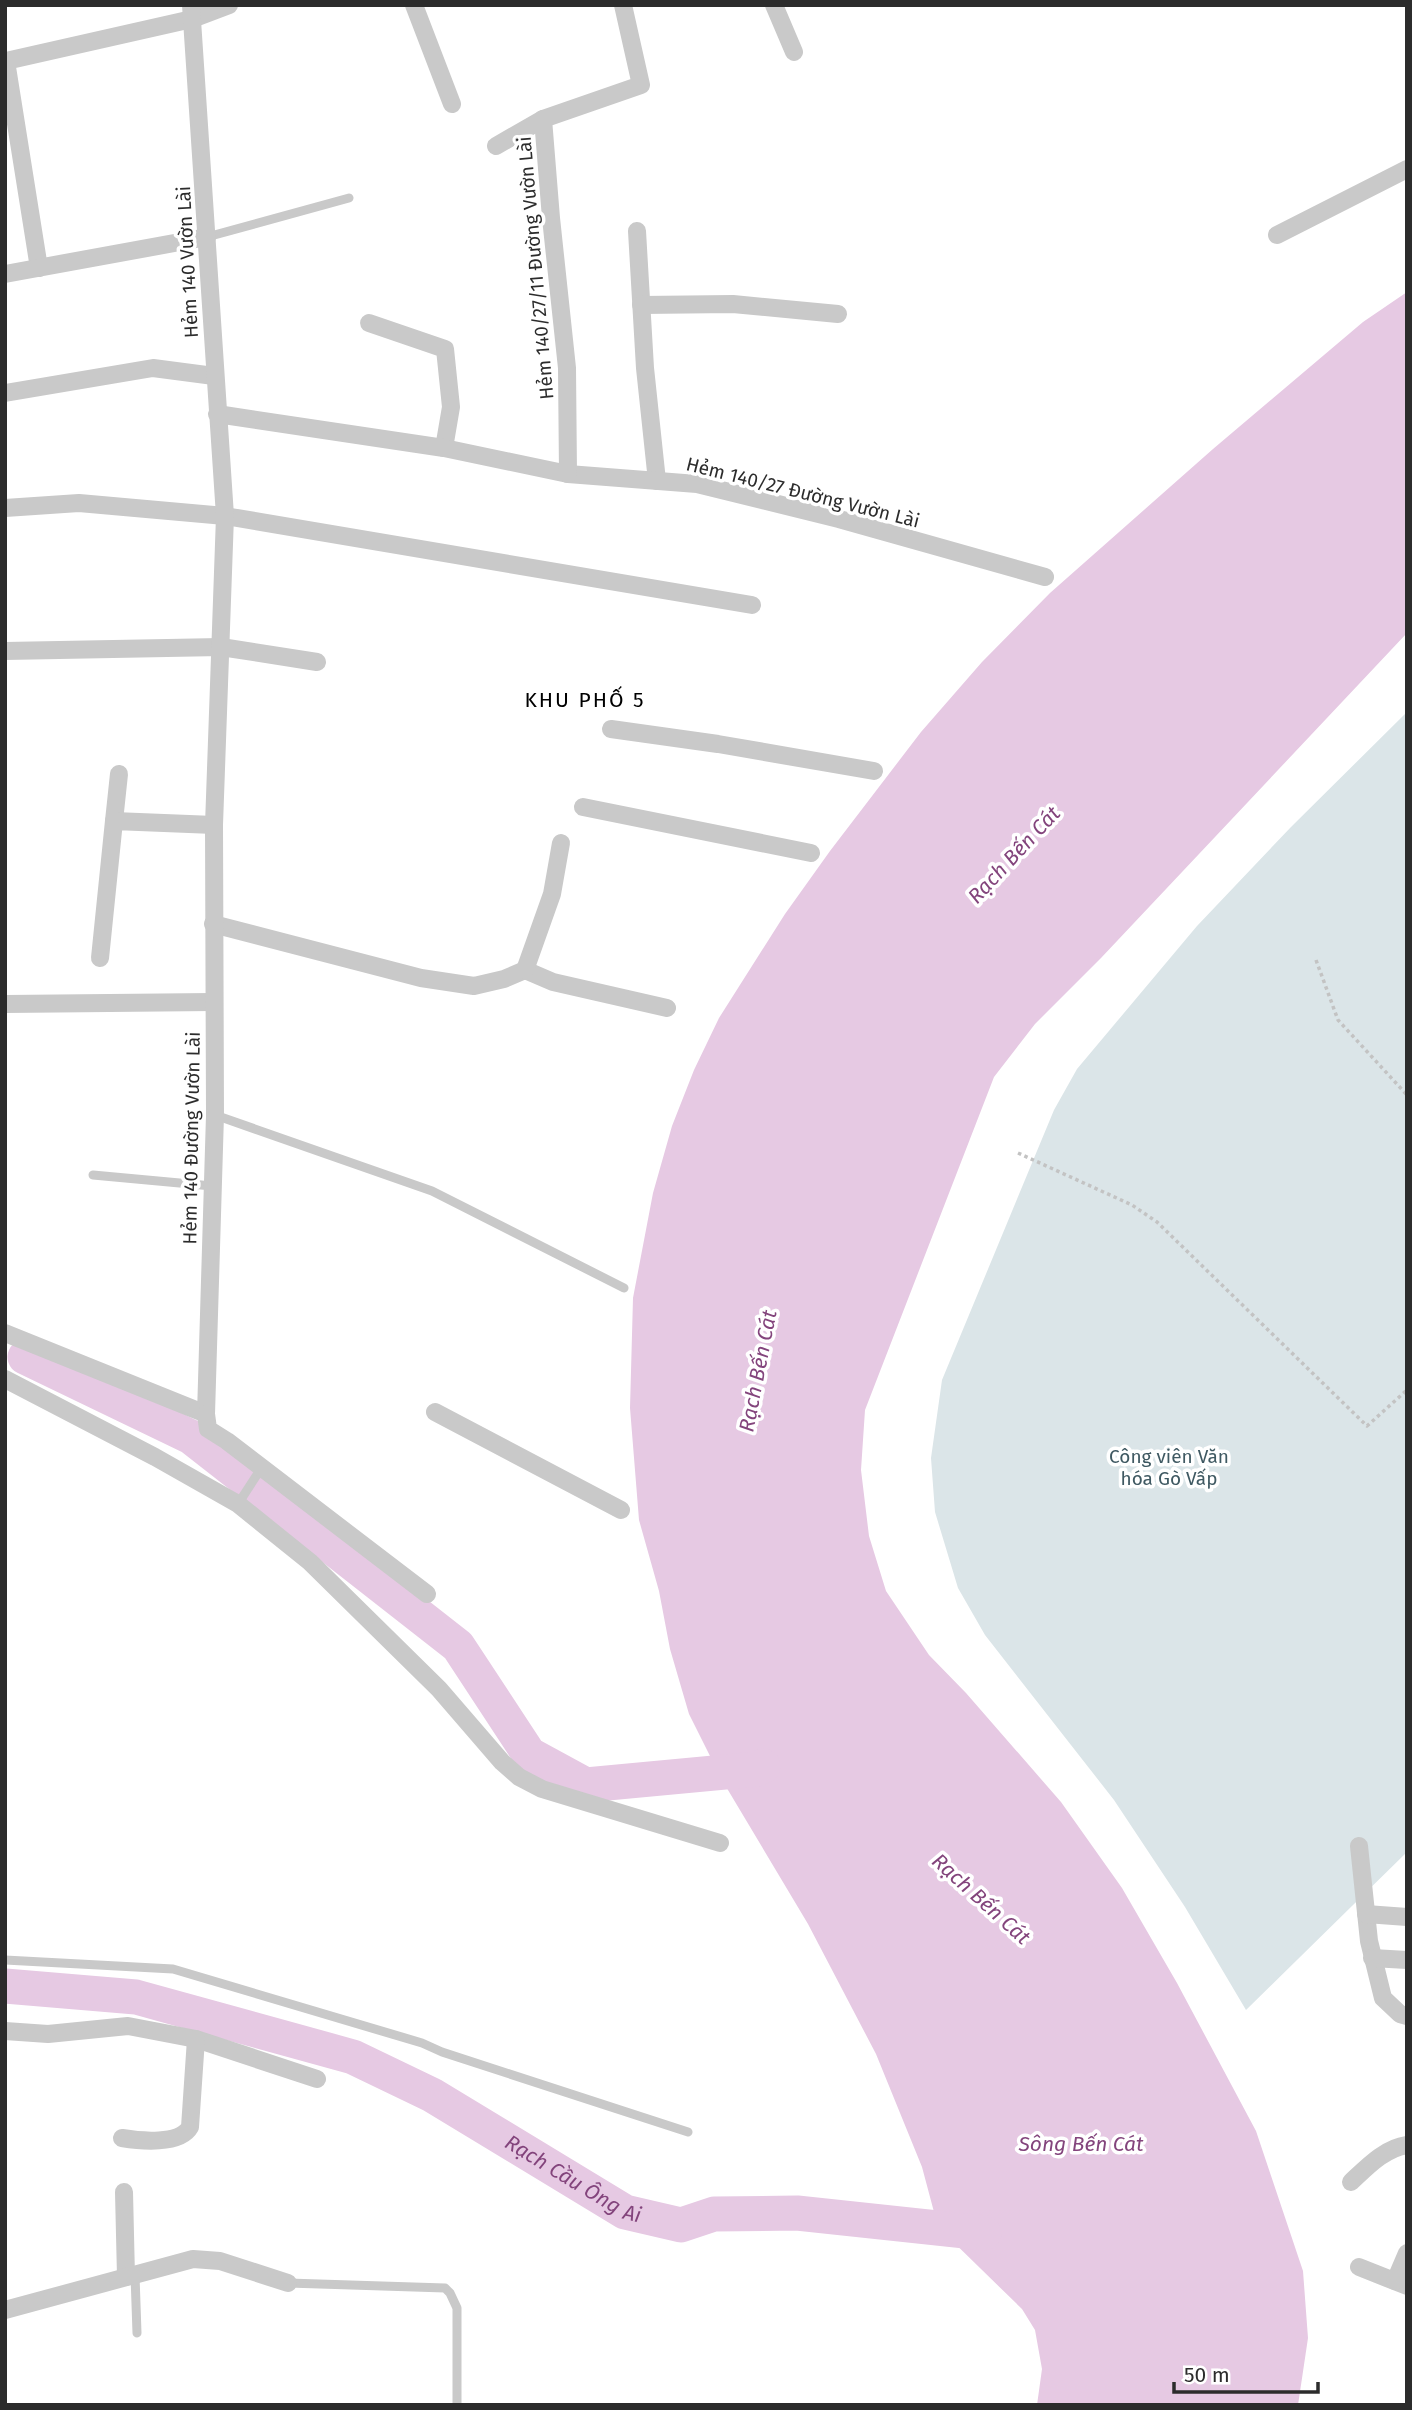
<svg xmlns="http://www.w3.org/2000/svg" width="1412" height="2410" font-family="'Fira Sans',sans-serif">
	<rect width="100%" height="100%" fill="#fff"/>
	<!-- green -->
	<path fill="#dbe5e8" d="M1407 712V1852L1246 2010 1185 1907 1114 1800 985 1635 958 1588 935 1512 931 1458 942 1380 1054 1110 1077 1069 1197 926 1291 827Z"/>
	<!-- water -->
	<path fill="#e6c9e3" d="M1407 292V633L1101 958 1035 1024 994 1077 865 1410 861 1470 869 1536 886 1591 929 1655 966 1693 1061 1802 1122 1888 1177 1983 1256 2131 1303 2271 1308 2338 1298 2405H1037L1042 2369 1035 2330 1022 2309 938 2227 922 2167 876 2054 808 1924 722 1780 689 1714 670 1649 659 1591 639 1520 630 1408 633 1298 653 1193 672 1126 694 1070 719 1018 785 914 830 851 921 732 982 662 1050 593 1213 449 1363 322Z"/>
	<g fill="none" stroke-linecap="round" stroke-linejoin="round">
		<!-- river -->
		<g stroke="#e6c9e3" stroke-width="35">
			<path d="M25 1357 191 1437 458 1646 529 1754 586 1785 757 1769 763 1766"/>
			<path id="s1" d="M5 1986 136 1997 353 2057 432 2095 625 2212 681 2225 714 2214 797 2213 984 2233"/>
		</g>
		<!-- path -->
		<g stroke="#c3c3c3" stroke-width="3.5" stroke-dasharray="3.5 3.5" stroke-linecap="butt">
			<path d="M1316 960 1338 1020 1407 1095"/>
			<path d="M1018 1153 1132 1205 1157 1222 1367 1426 1407 1390"/>
		</g>
		<!-- lane -->
		<g stroke="#c9c9c9" stroke-width="9">
			<path d="M207 237 349 198"/>
			<path d="M215 1115 432 1191 624 1288"/>
			<path d="M93 1175 212 1186"/>
			<path d="M238 1504 262 1467"/>
			<path d="M5 1960 173 1969 422 2043 442 2052 688 2132"/>
			<path d="M135 2275 137 2333"/>
			<path d="M288 2283 445 2288 450 2293 457 2308V2405"/>
		</g>
		<!-- street -->
		<g stroke="#c9c9c9" stroke-width="18">
			<path d="M414 5 452 104"/>
			<path d="M774 5 794 52"/>
			<path d="M496 146 543 119"/>
			<path d="M637 231 645 368 657 481"/>
			<path d="M1277 235 1407 169"/>
			<path d="M39 268 6 61 192 19 229 5"/>
			<path d="M5 274 207 237"/>
			<path d="M641 305 733 304 838 314"/>
			<path d="M369 323 445 349 451 407 444 448"/>
			<path d="M5 393 153 368 214 376"/>
			<path d="M217 414 444 448 568 474 697 484 839 519 1045 577"/>
			<path d="M568 474 567 368 551 218 543 119 641 85 623 5"/>
			<path d="M5 508 79 503 225 516 752 605"/>
			<path d="M5 651 221 647 317 662"/>
			<path d="M611 729 718 744 874 771"/>
			<path d="M583 807 811 853"/>
			<path d="M114 821 119 774"/>
			<path d="M213 924 421 978 474 986 504 979 525 970 553 982 667 1008"/>
			<path d="M100 958 114 821 214 825"/>
			<path d="M525 970 552 894 561 843"/>
			<path d="M5 1004 213 1002"/>
			<path d="M5 1333 206 1414 215 1115 214 825 225 516 191 5"/>
			<path d="M5 1379 155 1457 238 1504 310 1562 439 1689 502 1762 519 1777 542 1789 720 1843"/>
			<path d="M435 1412 621 1510"/>
			<path d="M206 1414 208 1429 227 1441 427 1594"/>
			<path d="M1359 1846 1369 1941 1383 1998 1400 2014 1407 2016"/>
			<path d="M1366 1914 1407 1917"/>
			<path d="M1372 1958 1407 1960"/>
			<path d="M5 2031 48 2034 128 2026 196 2039 317 2079"/>
			<path d="M122 2138C140 2141 180 2145 190 2127L196 2039"/>
			<path d="M1351 2182C1367 2167 1385 2148 1407 2145"/>
			<path d="M124 2192 126 2277"/>
			<path d="M1359 2267 1407 2286"/>
			<path d="M1395 2281 1407 2253"/>
			<path d="M5 2310 193 2259 220 2261 288 2283"/>
		</g>
	</g>
	<g text-anchor="middle" stroke-width="7" stroke-linejoin="round" paint-order="stroke">
		<!-- street labels -->
		<g font-size="19" fill="#2c2c2c" stroke="#fff">
			<text transform="translate(187 262) rotate(-93)" y="7">Hẻm 140 Vườn Lài</text>
			<text transform="translate(535 268) rotate(-95)" y="7">Hẻm 140/27/11 Đường Vườn Lài</text>
			<text transform="translate(803 492) rotate(14)" y="7">Hẻm 140/27 Đường Vườn Lài</text>
			<text transform="translate(191 1138) rotate(-89)" y="7">Hẻm 140 Đường Vườn Lài</text>
		</g>
		<!-- park labels -->
		<g font-size="19" fill="#3f5962" stroke="#fff">
			<text x="1169" y="1463">Công viên Văn<tspan x="1169" dy="22">hóa Gò Vấp</tspan></text>
		</g>
		<!-- neighbourhood labels -->
		<g font-size="21" letter-spacing="2" fill="#000" stroke="#fff">
			<text x="585" y="707">KHU PHỐ 5</text>
		</g>
		<!-- water labels -->
		<g font-size="21" font-style="italic" fill="#83447c" stroke="#fff">
			<text transform="translate(1014 855) rotate(-47)" y="7">Rạch Bến Cát</text>
			<text transform="translate(758 1371) rotate(-79)" y="7">Rạch Bến Cát</text>
			<text transform="translate(981 1899) rotate(42)" y="7">Rạch Bến Cát</text>
			<text x="1081" y="2151">Sông Bến Cát</text>
			<text dy="7" stroke="none"><textPath href="#s1" startOffset="609">Rạch Cầu Ông Ai</textPath></text>
		</g>
	</g>
	<!-- border -->
	<rect width="1412" height="2410" fill="none" stroke="#2c2c2c" stroke-width="14"/>
	<!-- scale -->
	<path d="M1174 2382v10h144v-10" fill="none" stroke="#2c2c2c" stroke-width="3.5"/>
	<text x="1184" y="2382" font-size="21" fill="#2c2c2c" stroke="#ffffff" stroke-width="5" paint-order="stroke">50 m</text>
</svg>
